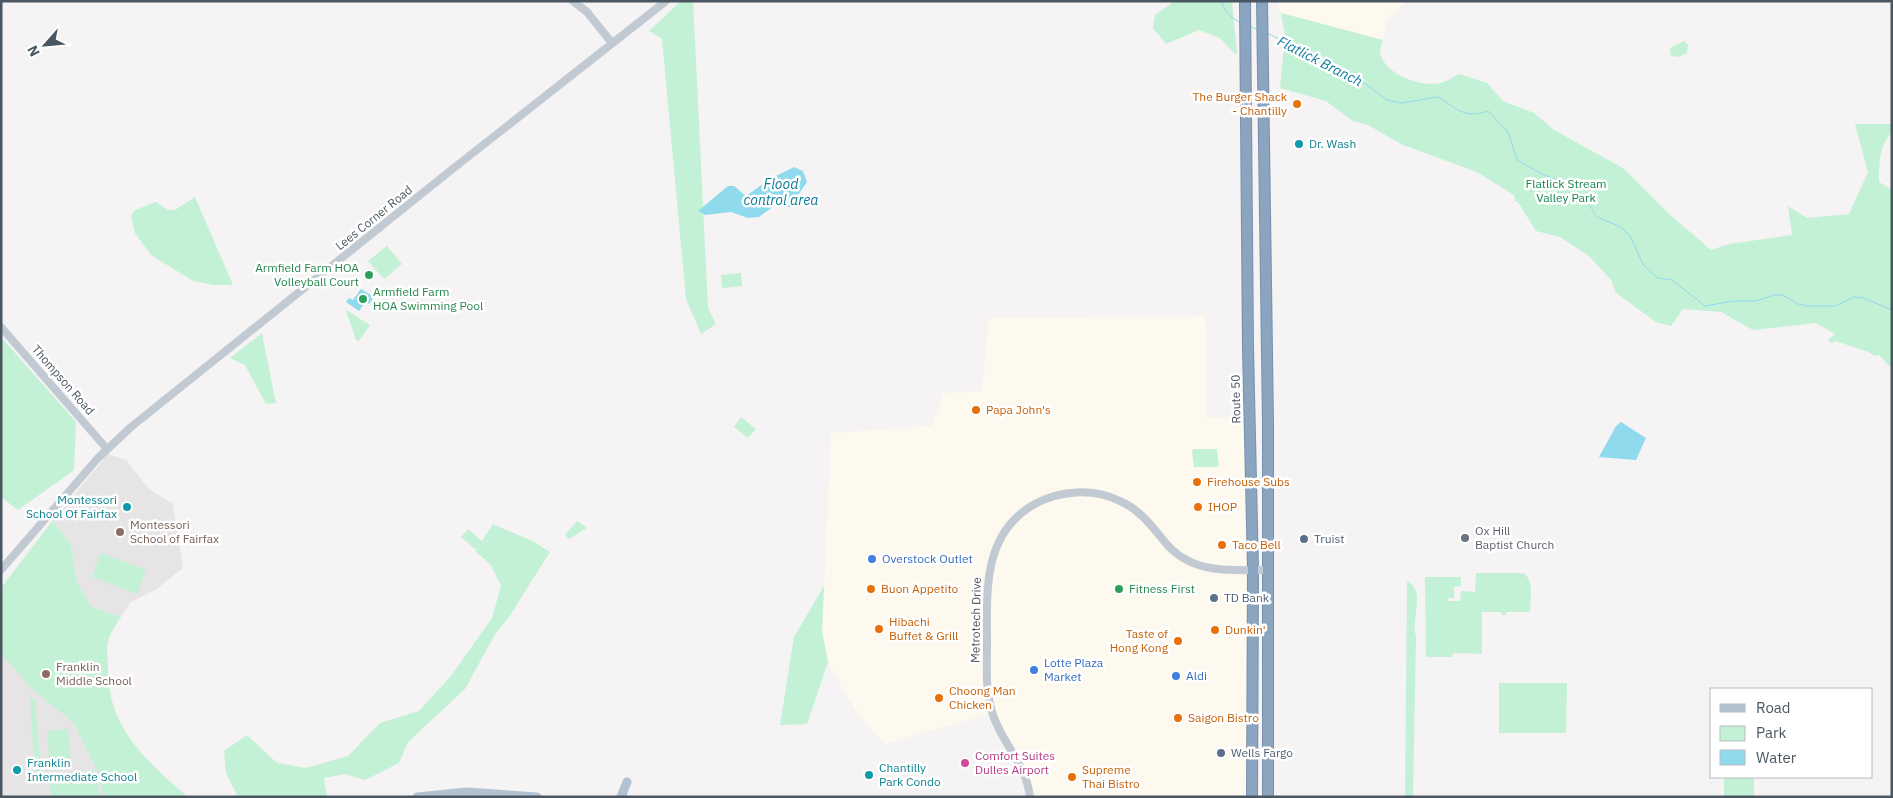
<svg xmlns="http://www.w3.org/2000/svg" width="1893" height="798" font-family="'IBM Plex Sans',sans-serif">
	<rect width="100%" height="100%" fill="#f5f3f3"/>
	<!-- commercial -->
	<g fill="#fdf9ef">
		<path d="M1277 1H1407L1387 20 1383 40 1281 13Z"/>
		<path d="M1205 316 1207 418 1249 416 1252 797H1029L1024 772 992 713 885 744 857 713 828 662 822 631 831 433 932 426 943 393 982 391 989 318Z"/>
	</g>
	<!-- education -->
	<g fill="#e6e4e5">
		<path d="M108 454 126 460 149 489 173 504 183 568 155 590 131 602 121 617 90 606 77 582 71 545 53 520Z"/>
		<path d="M49 532 118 797H1V588Z"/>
	</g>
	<!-- green -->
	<g fill="#c3f1d5">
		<path d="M681 1H693L708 308 716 324 701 334 686 299 662 39 649 31Z"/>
		<path d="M1175 1H1232L1237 53 1235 54 1220 38 1199 30 1166 44 1153 28 1155 15Z"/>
		<path d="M1281 13 1383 40C1382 43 1380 48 1380 51 1382 74 1422 88 1441 83 1447 81 1453 77 1459 74L1487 83 1503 101 1534 113 1554 130 1623 168 1669 214 1711 250 1729 244 1792 235 1788 206 1807 218 1849 214 1868 172 1855 124H1892V132C1879 146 1879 164 1879 182L1892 190V369L1879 355 1875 356C1868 350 1847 346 1837 341L1831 343 1828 340 1835 334 1816 323 1753 330 1721 312 1683 309 1671 326 1656 322 1616 293 1611 280 1589 256 1560 237 1536 231 1518 202 1515 201 1514 195 1477 172 1403 145 1368 125 1353 121 1326 101 1280 88 1285 35Z"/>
		<path d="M1684 41 1688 45 1687 53 1679 57 1671 56 1670 48Z"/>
		<path d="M195 197 233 285H215L193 281 151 255 135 233 131 216 135 210 156 202 168 210H175Z"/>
		<path d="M387 246 402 264 384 279 368 261Z"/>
		<path d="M741 273 742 286 722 288 721 275Z"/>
		<path d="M346 310 370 325 359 341 356 340Z"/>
		<path d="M262 333 276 403 266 404 245 365 230 358Z"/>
		<path d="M1 337 76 422 74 470 18 510 1 497Z"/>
		<path d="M741 417 756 429 748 438 734 427Z"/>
		<path d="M1194 449H1217L1219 465 1216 467H1194L1192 451Z"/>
		<path d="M53 520 71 545 77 582 90 606 121 617C105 641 107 641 108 670 108 728 147 762 188 797H104L97 770 73 722 32 689 1 653V588Z"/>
		<path d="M577 521 587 528 569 539 565 535Z"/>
		<path d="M493 524 534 542 550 552 509 617 494 636 465 689 408 742 399 763 365 780 345 774 324 778 327 797H238L226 773 224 751 247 735 277 763 306 768 348 756 380 723 419 711 451 676 492 618 501 586 491 565 475 551 478 546 475 549 461 537 468 529 482 541Z"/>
		<path d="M101 553 146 570 137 594 92 577Z"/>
		<path d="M1476 573H1523C1535 580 1530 600 1530 612H1506V615H1501V612H1482V654L1453 653 1452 657H1426L1425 577H1461V586L1454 587V598H1448V601H1460L1461 591 1475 592Z"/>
		<path d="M1407 581C1427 591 1410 620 1416 636L1413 797H1405Z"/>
		<path d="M824 586 822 631 828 662 807 724 780 725 794 637Z"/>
		<path d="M1499 683H1567L1566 733H1499Z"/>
		<path d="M30 699H35L41 775H35Z"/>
		<path d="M68 729 71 769 50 770 47 731Z"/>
		<path d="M95 770 100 797H52L48 780Z"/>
		<path d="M1724 777H1754V796L1724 797Z"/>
	</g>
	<!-- water -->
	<g fill="#90daee">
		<path d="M794 167 803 171 807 182 790 207 774 206 759 217 748 218 731 212 705 215 698 211 728 186H734L746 196 770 179Z"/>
		<path d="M361 289 374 297 369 304 365 302 359 311 346 302 349 298 353 300Z"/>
		<path d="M1621 422 1646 438 1636 460 1599 457 1616 426Z"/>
	</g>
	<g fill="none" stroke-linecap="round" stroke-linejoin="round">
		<!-- stream -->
		<g stroke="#90daee" stroke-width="1">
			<path d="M1222 1C1224 12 1231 18 1240 22"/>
			<path d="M1251 27 1259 30"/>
			<path d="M1267 33 1359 79 1387 100 1401 103 1438 97C1458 109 1464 119 1488 111L1508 132 1517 160C1534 169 1548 180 1568 181L1585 198 1597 217 1621 227 1630 236 1644 266 1658 278 1672 280 1705 306 1733 301H1756L1774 295H1783L1798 304 1808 306H1835L1854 297 1864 298 1892 310"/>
		</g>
		<!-- highway casing -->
		<g stroke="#7690ad" stroke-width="12">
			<g id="highway">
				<path d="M1245 1 1248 348 1253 570 1252 797"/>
				<path d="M1262 1 1268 424V797"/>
			</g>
		</g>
		<!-- minor -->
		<g stroke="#c1cad2" stroke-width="8">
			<path d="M573 1 587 12 612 43"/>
			<path d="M1 327 107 449"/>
			<path d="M1 570 98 458 131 427 450 171 666 1"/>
			<path d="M1030 797C1026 763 1003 745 993 715 985 692 987 668 987 644 987 592 982 535 1033 505 1059 490 1093 488 1120 501 1140 510 1151 525 1164 541 1191 575 1230 570 1269 570"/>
		</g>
		<!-- major -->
		<g stroke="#b3c2d1" stroke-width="9">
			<path d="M417 797 467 792 537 797"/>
			<path d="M621 797 627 782"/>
		</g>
		<!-- highway -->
		<use href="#highway" stroke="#8ba5c1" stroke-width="10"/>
	</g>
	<!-- markers -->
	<g fill="#e8710a" stroke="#fff" stroke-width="2">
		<circle cx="1297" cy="104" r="5"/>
		<circle cx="976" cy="410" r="5"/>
		<circle cx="1197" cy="482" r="5"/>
		<circle cx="1198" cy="507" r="5"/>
		<circle cx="1222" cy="545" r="5"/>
		<circle cx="871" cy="589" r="5"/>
		<circle cx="879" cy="629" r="5"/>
		<circle cx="1215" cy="630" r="5"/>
		<circle cx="1178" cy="641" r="5"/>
		<circle cx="939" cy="698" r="5"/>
		<circle cx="1178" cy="718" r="5"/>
		<circle cx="1072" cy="777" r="5"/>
	</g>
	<g fill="#0f9aa8" stroke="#fff" stroke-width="2">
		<circle cx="1299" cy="144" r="5"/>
		<circle cx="127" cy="507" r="5"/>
		<circle cx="17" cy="770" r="5"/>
		<circle cx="869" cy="775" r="5"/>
	</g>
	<g fill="#2e9e5b" stroke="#fff" stroke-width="2">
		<circle cx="369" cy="275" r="5"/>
		<circle cx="363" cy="299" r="5"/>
		<circle cx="1119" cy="589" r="5"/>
	</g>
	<g fill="#8d6e63" stroke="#fff" stroke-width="2">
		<circle cx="120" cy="532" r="5"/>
		<circle cx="46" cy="674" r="5"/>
	</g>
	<circle fill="#6b7280" stroke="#fff" stroke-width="2" cx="1465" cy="538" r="5"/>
	<g fill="#5c6f8a" stroke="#fff" stroke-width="2">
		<circle cx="1304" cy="539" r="5"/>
		<circle cx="1214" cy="598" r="5"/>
		<circle cx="1221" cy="753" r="5"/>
	</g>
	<g fill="#3f7fe0" stroke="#fff" stroke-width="2">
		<circle cx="872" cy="559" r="5"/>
		<circle cx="1034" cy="670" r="5"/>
		<circle cx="1176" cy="676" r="5"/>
	</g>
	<circle fill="#d1479c" stroke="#fff" stroke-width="2" cx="965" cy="763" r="5"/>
	<g text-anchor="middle" stroke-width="5" stroke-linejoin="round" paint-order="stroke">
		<!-- food labels -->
		<g font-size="12" fill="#c56008" stroke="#fff" text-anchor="start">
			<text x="1287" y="101" text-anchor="end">The Burger Shack<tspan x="1287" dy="14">- Chantilly</tspan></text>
			<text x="986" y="414">Papa John's</text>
			<text x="1207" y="486">Firehouse Subs</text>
			<text x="1208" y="511">IHOP</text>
			<text x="1232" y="549">Taco Bell</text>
			<text x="881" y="593">Buon Appetito</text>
			<text x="889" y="626">Hibachi<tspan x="889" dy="14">Buffet &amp; Grill</tspan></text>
			<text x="1225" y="634">Dunkin'</text>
			<text x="1168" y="638" text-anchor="end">Taste of<tspan x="1168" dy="14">Hong Kong</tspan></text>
			<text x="949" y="695">Choong Man<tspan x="949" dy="14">Chicken</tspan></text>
			<text x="1188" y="722">Saigon Bistro</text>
			<text x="1082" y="774">Supreme<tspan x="1082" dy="14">Thai Bistro</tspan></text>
		</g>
		<!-- culture labels -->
		<g font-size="12" fill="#0d838f" stroke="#fff" text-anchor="start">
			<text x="1309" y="148">Dr. Wash</text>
			<text x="117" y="504" text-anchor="end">Montessori<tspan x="117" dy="14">School Of Fairfax</tspan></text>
			<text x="27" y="767">Franklin<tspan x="27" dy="14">Intermediate School</tspan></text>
			<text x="879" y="772">Chantilly<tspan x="879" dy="14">Park Condo</tspan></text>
		</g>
		<!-- park labels -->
		<g font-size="12" fill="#17864f" stroke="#fff">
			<text x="1566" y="188">Flatlick Stream<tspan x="1566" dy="14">Valley Park</tspan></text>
		</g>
		<!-- street labels -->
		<g font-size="12" fill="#4a5661" stroke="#fff">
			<text transform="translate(374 218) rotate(-39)" y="4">Lees Corner Road</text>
			<text transform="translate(63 380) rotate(49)" y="4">Thompson Road</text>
			<text transform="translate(1236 399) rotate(-91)" y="4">Route 50</text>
			<text transform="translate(976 620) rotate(-89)" y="4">Metrotech Drive</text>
		</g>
		<!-- leisure labels -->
		<g font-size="12" fill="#27864d" stroke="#fff" text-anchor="start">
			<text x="359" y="272" text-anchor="end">Armfield Farm HOA<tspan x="359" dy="14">Volleyball Court</tspan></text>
			<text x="373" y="296">Armfield Farm<tspan x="373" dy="14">HOA Swimming Pool</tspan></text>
			<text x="1129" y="593">Fitness First</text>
		</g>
		<!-- education labels -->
		<g font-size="12" fill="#785e54" stroke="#fff" text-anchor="start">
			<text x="130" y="529">Montessori<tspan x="130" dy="14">School of Fairfax</tspan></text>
			<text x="56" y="671">Franklin<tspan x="56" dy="14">Middle School</tspan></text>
		</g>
		<!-- worship labels -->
		<g font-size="12" fill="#5b616d" stroke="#fff" text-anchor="start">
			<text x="1475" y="535">Ox Hill<tspan x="1475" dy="14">Baptist Church</tspan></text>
		</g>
		<!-- service labels -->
		<g font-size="12" fill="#4e5e75" stroke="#fff" text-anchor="start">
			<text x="1314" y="543">Truist</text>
			<text x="1224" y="602">TD Bank</text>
			<text x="1231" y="757">Wells Fargo</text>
		</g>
		<!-- shop labels -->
		<g font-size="12" fill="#366cbe" stroke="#fff" text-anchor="start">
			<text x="882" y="563">Overstock Outlet</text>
			<text x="1044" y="667">Lotte Plaza<tspan x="1044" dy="14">Market</tspan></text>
			<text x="1186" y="680">Aldi</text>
		</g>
		<!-- hotel labels -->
		<g font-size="12" fill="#b23c85" stroke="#fff" text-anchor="start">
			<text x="975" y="760">Comfort Suites<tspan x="975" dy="14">Dulles Airport</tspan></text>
		</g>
		<!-- water labels -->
		<g font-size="14" font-style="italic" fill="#0c7c9b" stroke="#fff">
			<text transform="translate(1320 61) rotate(27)" y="5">Flatlick Branch</text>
			<text x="781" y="189">Flood<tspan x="781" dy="16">control area</tspan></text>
		</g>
	</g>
	<!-- border -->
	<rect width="1893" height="798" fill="none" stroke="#4a5661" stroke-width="5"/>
	<!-- legend -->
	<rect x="1710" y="688" width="162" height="90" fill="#ffffff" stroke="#b7bbc0"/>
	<rect x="1720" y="704" width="25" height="8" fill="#b3c2d1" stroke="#b7bbc0"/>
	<text x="1756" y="713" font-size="15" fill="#4a5661">Road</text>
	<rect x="1720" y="726" width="25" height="15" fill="#c3f1d5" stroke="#b7bbc0"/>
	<text x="1756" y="738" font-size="15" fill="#4a5661">Park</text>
	<rect x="1720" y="750" width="25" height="15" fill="#90daee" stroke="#b7bbc0"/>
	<text x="1756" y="763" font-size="15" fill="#4a5661">Water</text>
	<!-- north arrow -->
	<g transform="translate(45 45) rotate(243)" stroke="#ffffff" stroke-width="4" paint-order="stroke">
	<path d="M0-4L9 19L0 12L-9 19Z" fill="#4a5661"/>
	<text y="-8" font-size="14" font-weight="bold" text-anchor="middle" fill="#4a5661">N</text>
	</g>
</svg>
